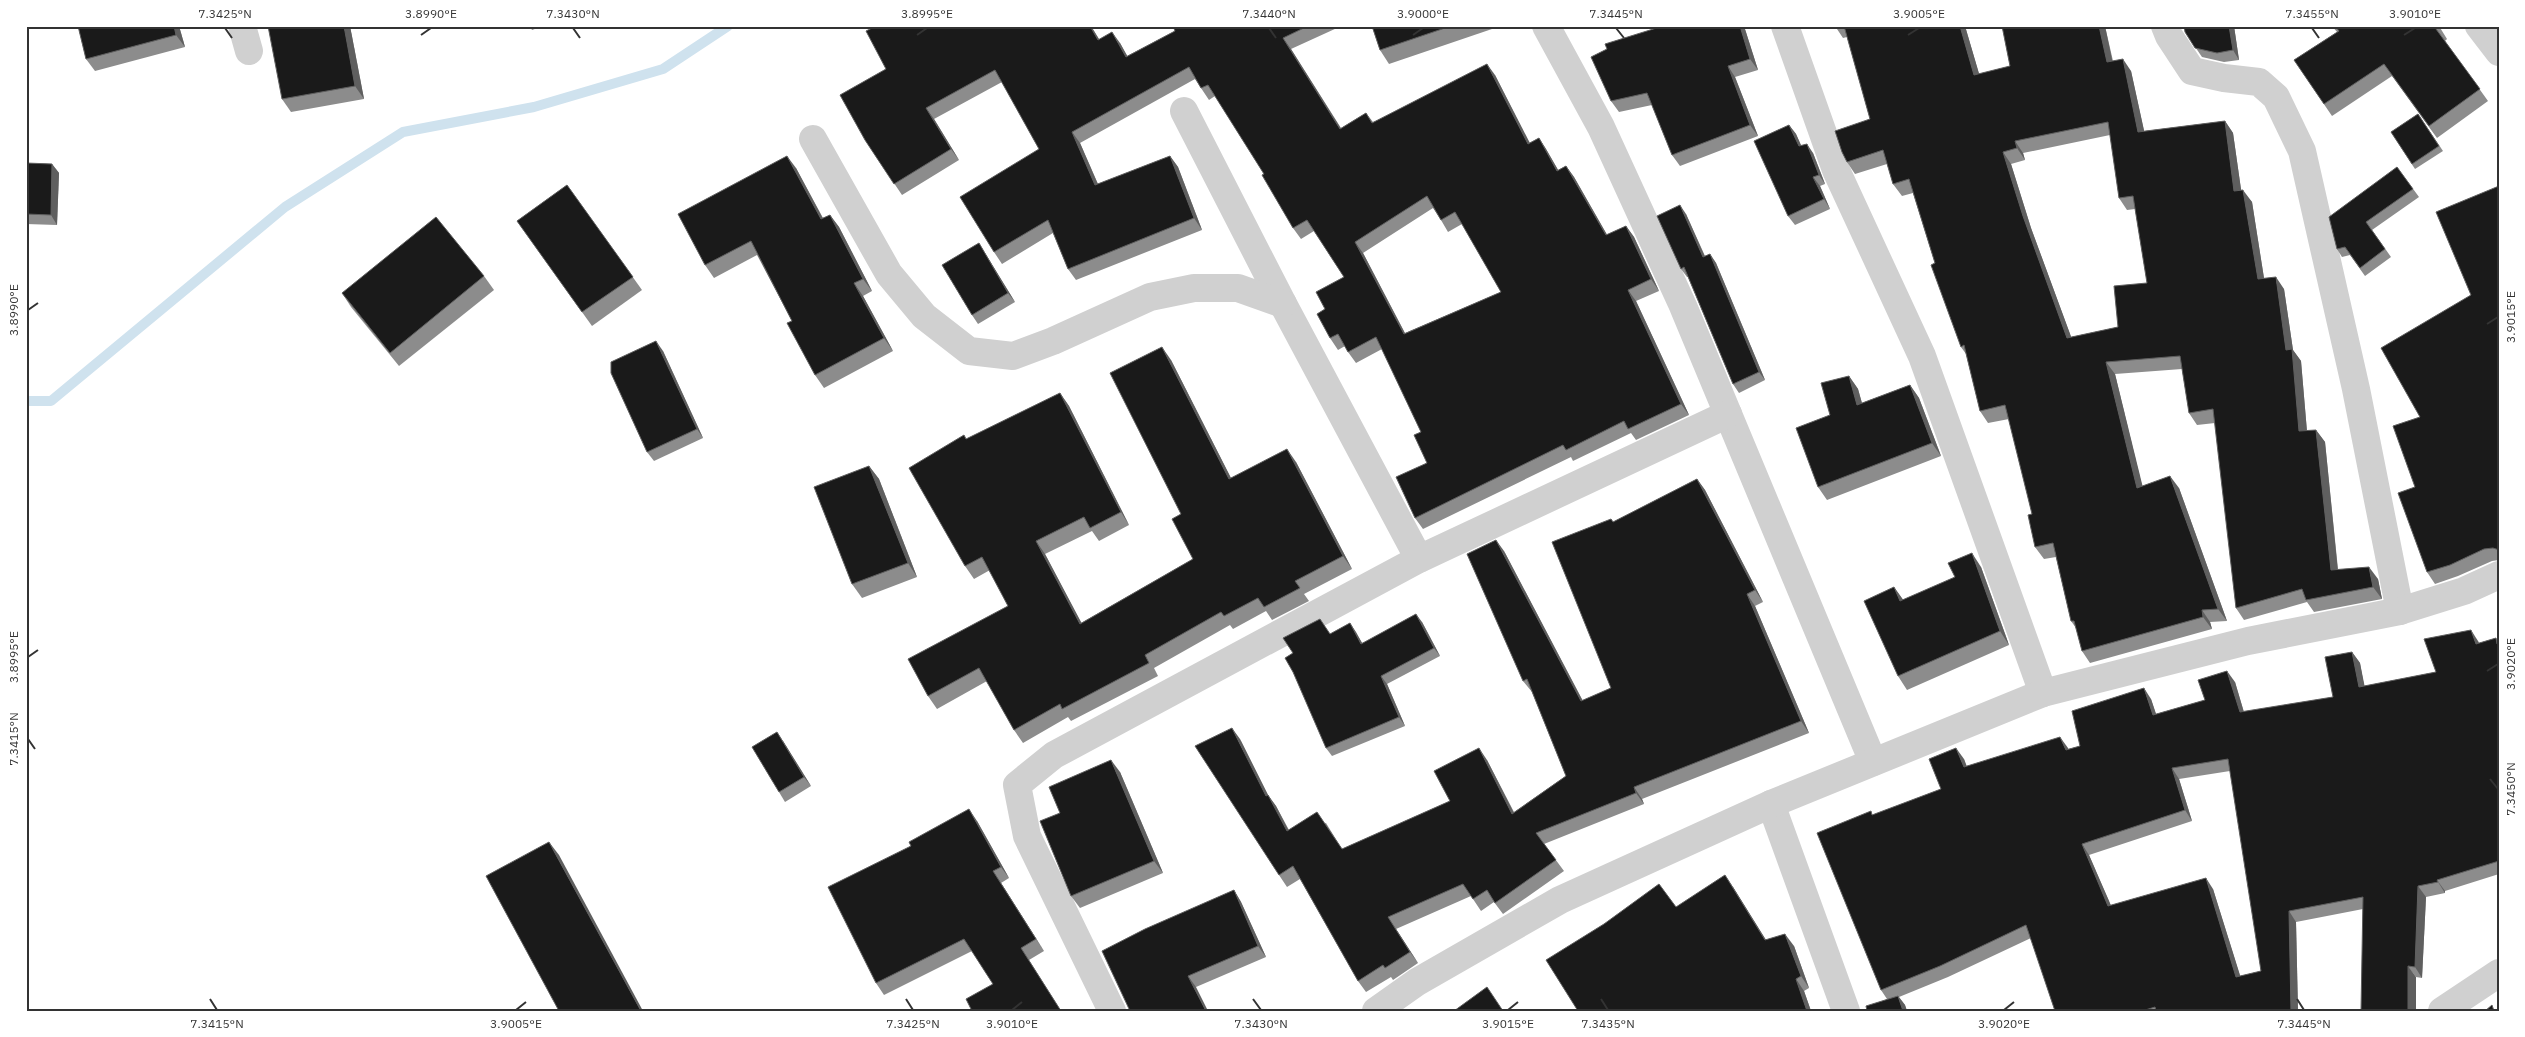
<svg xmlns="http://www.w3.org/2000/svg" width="2525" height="1037" font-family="'IBM Plex Sans',sans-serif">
	<rect width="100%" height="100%" fill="#fff"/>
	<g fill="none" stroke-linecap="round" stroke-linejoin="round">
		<!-- stream -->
		<path stroke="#cfe2ee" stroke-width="10" d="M26 401H51L285 207 403 132 534 107 663 69 728 26"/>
		<!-- minor -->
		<g stroke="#d0d0d0" stroke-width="28">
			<path d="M242 26 249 51"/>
			<path d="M1546 26 1601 127 1683 306 1873 762"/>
			<path d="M1785 26 1836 170 1922 356 2043 693"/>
			<path d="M2165 26 2169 36 2192 71 2224 78 2259 82 2276 97 2302 151 2356 389 2400 611"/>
			<path d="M2479 26 2499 52"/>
			<path d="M1184 111 1283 304 1419 559"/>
			<path d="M813 139 889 274 924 316 969 351 1013 356 1053 341 1150 297 1194 288H1238L1283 304"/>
			<path d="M1771 804 1846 1011"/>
			<path d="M1112 1011 1027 836 1017 785 1054 755 1419 559 1728 414"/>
			<path d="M1376 1011 1417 982 1560 900 1771 804 2043 693 2248 641 2400 611 2464 591 2499 575"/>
			<path d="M2442 1011 2499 973"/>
		</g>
	</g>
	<!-- wall -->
	<g fill="#8c8c8c" fill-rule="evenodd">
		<path d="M78 26H179L185 47 95 71 86 59Z"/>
		<path d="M350 26 364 99 291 112 282 99Z"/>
		<path d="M530 26H543L532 30Z"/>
		<path d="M876 26H1091L1099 39 1120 43 1127 56 1175 31 1173 26H1337V28L1291 49 1341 128 1366 113 1373 122 1495 75 1529 143 1539 138 1546 149 1558 170 1566 166 1574 177 1607 235 1626 226 1634 237 1659 291 1636 301 1689 415 1636 440 1631 433 1573 461 1571 457 1423 529 1415 518 1427 463 1421 432 1382 349 1356 363 1348 352 1345 346 1338 350 1330 338 1325 309 1344 277 1314 231 1301 239 1293 228 1264 174 1215 96 1209 100 1195 79 1080 143 1098 184 1170 156 1178 167 1202 230 1076 280 1068 269 1053 233 1002 264 994 252 1039 149 1002 82 934 119 959 160 902 195 865 140 886 69ZM1433 208 1441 220 1448 232 1462 224 1501 292 1405 333 1363 253Z"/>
		<path d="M1372 26H1491L1492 29 1389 64 1380 50Z"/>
		<path d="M1663 26H1744L1758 70 1735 77 1758 136 1680 166 1672 155 1652 105 1619 112 1611 101Z"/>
		<path d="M1835 26H1965L1979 74 2010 66 2002 26H2105L2113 61 2131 71 2144 131 2225 121 2233 133 2241 190 2252 202 2264 278 2284 289 2293 350 2301 361 2307 431 2316 430 2325 442 2338 569 2378 579 2382 599 2314 612 2307 602 2244 620 2236 608 2215 423 2197 425 2189 413 2182 369 2115 374 2142 486 2179 488 2227 621 2210 622 2212 629 2090 663 2082 651 2076 628 2071 621 2056 557 2044 559 2035 547 2032 514 2009 419 1988 423 1980 411 1966 354 1961 347 1913 193 1902 196 1893 184 1887 164 1855 174 1847 162 1870 119 1847 37 1843 38ZM2110 135 2119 198 2127 210 2135 209 2147 283 2118 327 2071 337 2031 228 2011 164 2025 160 2023 153Z"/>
		<path d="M2234 26 2239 60 2224 62 2202 57 2185 32Z"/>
		<path d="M2332 26H2439L2447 39 2445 41 2488 101 2437 138 2392 76 2332 116 2294 60 2337 32Z"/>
		<path d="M2418 114 2443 151 2415 169 2391 132Z"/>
		<path d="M1789 125 1796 134 1801 146 1813 153 1825 184 1820 186 1830 209 1795 225 1788 216Z"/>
		<path d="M26 163 52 164 59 173 57 225 26 224Z"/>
		<path d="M2397 167 2419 197 2372 230 2391 257 2365 276 2350 255 2342 257 2337 249Z"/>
		<path d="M796 168 823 218 830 215 839 227 872 291 863 296 893 351 824 388 815 375 792 321 757 255 714 278 705 265Z"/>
		<path d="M567 185 642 290 592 326 517 221Z"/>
		<path d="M2499 186V560L2492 561 2458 576 2435 584 2427 572 2415 487 2471 295Z"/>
		<path d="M1686 214 1705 256 1710 254 1716 263 1765 380 1739 393 1733 384 1688 277H1687L1681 269Z"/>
		<path d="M979 243 985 253 1015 302 978 324 972 315Z"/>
		<path d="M484 276 494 290 399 366 351 307 342 293Z"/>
		<path d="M663 351 703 438 654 461 647 452Z"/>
		<path d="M1171 360 1231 478 1296 462 1352 569 1304 594 1309 601 1272 620 1266 611 1233 629 1230 625 1154 668 1158 676 1071 721 1068 717 1023 743 1014 730 987 681 937 709 928 696 1008 606 990 570 974 579 965 566 967 439 1060 393 1069 406 1129 525 1099 541 1092 531 1045 554 1081 623 1193 559 1181 514Z"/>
		<path d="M1849 376 1858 389 1862 403 1910 385 1919 398 1941 456 1827 500 1818 487 1830 415Z"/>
		<path d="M869 466 879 479 917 577 862 598 852 584Z"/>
		<path d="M1697 479 1705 490 1763 602 1755 606 1809 733 1642 799 1644 804 1544 844 1564 871 1503 914 1494 902 1481 911 1471 896 1396 929 1418 963 1393 980 1391 977 1366 992 1358 981 1300 879 1287 887 1279 875 1240 739 1268 795 1276 806 1289 830 1326 823 1342 849 1450 801 1487 760 1514 812 1566 776 1532 692 1523 681 1504 551 1583 701 1611 688V519L1613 522Z"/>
		<path d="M1981 567 2009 645 1907 690 1898 676 1894 587 1903 600Z"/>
		<path d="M1422 622 1440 656 1387 684 1405 726 1332 756 1326 748 1293 653 1330 634 1350 623 1362 643Z"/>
		<path d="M2496 638 2499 643V874L2445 891V893L2426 897 2422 978 2416 977 2363 909 2296 922 2298 1011H2055L2031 938 1948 977 1899 997 1905 1005 1907 1011H1867L1887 999 1881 990 1873 815 1941 789 1964 759 1966 766 2068 749 2080 746 2151 699 2156 714 2205 700 2235 682 2244 712 2333 697 2352 652 2360 663 2364 686 2436 672 2478 641 2479 643ZM2230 771 2261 971 2240 976 2213 889 2111 906 2089 855 2192 821 2179 779Z"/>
		<path d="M783 741 811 786 785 802 779 792Z"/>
		<path d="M1120 772 1163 873 1080 908 1071 896 1060 813Z"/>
		<path d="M977 821 1009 878 1001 883 1044 951 1029 960 1061 1011H972L993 984 972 951 884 995 876 983Z"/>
		<path d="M1733 887 1766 940 1794 946 1809 988 1804 991 1811 1011H1578L1676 907Z"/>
		<path d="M1234 890 1241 902 1266 957 1196 987 1130 1011Z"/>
	</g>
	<!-- shaded-wall -->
	<g fill="#5f5f5f">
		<path d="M174 26H179L185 47 176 35Z"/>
		<path d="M344 26H350L364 99 355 86Z"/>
		<path d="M1090 26H1091L1106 51 1098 40Z"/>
		<path d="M1740 26H1744L1758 70 1750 59Z"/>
		<path d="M1960 26H1965L1983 87 1974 75Z"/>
		<path d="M2099 26H2105L2115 74 2107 62Z"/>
		<path d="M2229 26H2234L2239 60 2233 50Z"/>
		<path d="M1112 32 1120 43 1134 68 1126 57Z"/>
		<path d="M1283 38 1291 49 1348 140 1340 129Z"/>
		<path d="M2123 59 2131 71 2147 144 2138 132Z"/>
		<path d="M1487 64 1495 75 1536 155 1528 144Z"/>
		<path d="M1728 66 1735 77 1758 136 1750 125Z"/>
		<path d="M926 108 934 119 959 160 951 149Z"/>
		<path d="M2225 121 2233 133 2243 203 2234 191Z"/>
		<path d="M1789 125 1796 134 1806 156 1799 146Z"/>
		<path d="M1072 132 1080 143 1103 196 1095 185Z"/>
		<path d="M1539 138 1546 149 1565 182 1557 171Z"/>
		<path d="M2015 141 2023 153 2025 160 2017 148Z"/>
		<path d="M1807 144 1813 153 1825 184 1819 175Z"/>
		<path d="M2003 152 2011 164 2031 228 2076 350 2067 338 2023 216Z"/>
		<path d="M787 156 796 168 830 232 821 219Z"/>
		<path d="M1170 156 1178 167 1202 230 1194 218Z"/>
		<path d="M52 164 59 173 57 225 51 215Z"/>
		<path d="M1566 166 1574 177 1614 247 1606 235Z"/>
		<path d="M1813 177 1820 186 1830 209 1824 199Z"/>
		<path d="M2243 190 2252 202 2266 291 2258 279Z"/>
		<path d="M1680 205 1686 214 1709 266 1703 257Z"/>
		<path d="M830 215 839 227 872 291 863 279Z"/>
		<path d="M1626 226 1634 237 1659 291 1651 279Z"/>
		<path d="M1355 242 1363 253 1411 345 1404 334Z"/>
		<path d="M979 243 985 253 1015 302 1008 293Z"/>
		<path d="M1710 254 1716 263 1765 380 1759 372Z"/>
		<path d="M2276 277 2284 289 2293 350 2301 361 2308 444 2299 431 2286 350Z"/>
		<path d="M854 283 863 296 893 351 884 338Z"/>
		<path d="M1628 290 1636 301 1689 415 1681 404Z"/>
		<path d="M656 341 663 351 703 438 697 429Z"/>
		<path d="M1162 347 1171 360 1238 492 1229 479Z"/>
		<path d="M2106 362 2115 374 2146 500 2137 488Z"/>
		<path d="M1849 376 1858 389 1866 418 1857 405Z"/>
		<path d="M1910 385 1919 398 1941 456 1932 443Z"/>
		<path d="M1060 393 1069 406 1129 525 1121 512Z"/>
		<path d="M2316 430 2325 442 2339 582 2331 570Z"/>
		<path d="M1287 449 1296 462 1352 569 1343 556Z"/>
		<path d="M869 466 879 479 917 577 908 563Z"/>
		<path d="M2170 476 2179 488 2227 621 2218 609Z"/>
		<path d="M1697 479 1705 490 1763 602 1755 590Z"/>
		<path d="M1496 540 1504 551 1589 713 1581 701Z"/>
		<path d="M1036 541 1045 554 1089 637 1080 624Z"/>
		<path d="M1972 553 1981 567 2009 645 2000 631Z"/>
		<path d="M2369 567 2378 579 2382 599 2373 587Z"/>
		<path d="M1894 587 1904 601H1900Z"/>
		<path d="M1747 594 1755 606 1809 733 1801 721Z"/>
		<path d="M2202 610 2210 622 2212 629 2203 617Z"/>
		<path d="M1416 614 1422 622 1440 656 1434 648Z"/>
		<path d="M1350 623 1356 632 1367 652 1361 644Z"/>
		<path d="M2471 630 2478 641 2483 655 2476 644Z"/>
		<path d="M2352 652 2360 663 2367 698 2359 687Z"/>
		<path d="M2227 671 2235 682 2247 723 2240 712Z"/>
		<path d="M1381 676 1387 684 1405 726 1399 717Z"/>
		<path d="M2144 688 2151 699 2160 726 2153 715Z"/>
		<path d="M1232 728 1240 739 1268 795 1276 806 1295 843 1287 831 1266 796Z"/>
		<path d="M777 732 783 741 811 786 804 777Z"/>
		<path d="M2060 737 2068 748 2074 761 2066 750Z"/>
		<path d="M1479 748 1487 760 1520 825 1512 814Z"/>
		<path d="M1956 748 1964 759 1971 777 1964 767Z"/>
		<path d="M1111 760 1120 772 1163 873 1154 861Z"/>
		<path d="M2172 768 2179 779 2192 821 2185 810Z"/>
		<path d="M1634 787 1642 799 1644 804 1636 793Z"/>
		<path d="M969 809 977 821 1009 878 1001 867Z"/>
		<path d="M549 842 559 855 643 1011H641Z"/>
		<path d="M2082 844 2089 855 2116 917 2108 906Z"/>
		<path d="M993 871 1001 883 1044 951 1036 939Z"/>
		<path d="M1725 875 1733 887 1774 953 1765 940Z"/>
		<path d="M2206 878 2213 889 2244 988 2236 977Z"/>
		<path d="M2437 880 2445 891V893L2438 882Z"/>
		<path d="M2418 886 2426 897 2422 978 2415 967Z"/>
		<path d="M1234 890 1241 902 1266 957 1258 946Z"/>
		<path d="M2289 911 2296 922 2298 1011H2291Z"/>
		<path d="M1388 917 1396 929 1418 963 1410 952Z"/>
		<path d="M1785 934 1794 946 1809 988 1801 976Z"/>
		<path d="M2408 966 2416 977V1011H2408Z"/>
		<path d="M1188 976 1196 987 1208 1011H1206Z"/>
		<path d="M1796 979 1804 991 1811 1011H1807Z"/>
		<path d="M1898 996 1905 1005 1907 1011H1903Z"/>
	</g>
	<!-- building -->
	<g fill="#1a1a1a" stroke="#5f5f5f" fill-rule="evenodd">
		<path d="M78 26H174L176 35 86 59Z"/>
		<path d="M268 26H344L355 86 282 99Z"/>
		<path d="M876 26H1090L1098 40 1112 32 1126 57 1175 31 1173 26H1308L1283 38 1340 129 1366 113 1372 123 1487 64 1528 144 1539 138 1557 171 1566 166 1606 235 1626 226 1651 279 1628 290 1681 404 1628 429 1624 421 1566 450 1563 445 1415 518 1396 477 1427 463 1414 435 1421 432 1376 337 1348 352 1338 334 1330 338 1317 314 1325 309 1316 292 1344 277 1307 220 1293 228 1262 175 1264 174 1208 85 1201 88 1189 67 1072 132 1095 185 1170 156 1194 218 1068 269 1048 220 994 252 960 197 1039 149 995 70 926 108 951 149 894 184 865 140 840 95 886 69 866 31ZM1427 196 1441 220 1455 212 1501 292 1404 334 1355 242Z"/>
		<path d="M1372 26H1451L1380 50Z"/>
		<path d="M1663 26H1740L1750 59 1728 66 1750 125 1672 155 1647 93 1611 101 1591 57 1607 49 1605 44Z"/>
		<path d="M1844 26H1960L1974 75 2010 66 2002 26H2099L2107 62 2123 59 2138 132 2225 121 2234 191 2243 190 2258 279 2276 277 2286 350 2292 349 2299 431 2316 430 2331 570 2369 567 2373 587 2306 600 2302 589 2236 608 2213 409 2189 413 2180 356 2106 362 2137 488 2170 476 2218 609 2202 610 2203 617 2082 651 2074 621H2071L2053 543 2035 547 2028 515 2032 514 2005 405 1980 411 1964 345 1961 347 1931 265 1935 263 1909 179 1893 184 1883 150 1847 162 1842 152 1835 131 1870 119ZM2108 122 2119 198 2133 196 2147 283 2114 286 2118 327 2067 338 2023 216 2003 152 2017 148 2015 141Z"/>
		<path d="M2184 26H2229L2233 50 2217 53 2195 48 2185 32Z"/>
		<path d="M2335 26H2438L2439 27 2436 29 2480 89 2429 126 2384 64 2324 104 2294 60 2339 31Z"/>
		<path d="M2418 114 2439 146 2412 164 2391 132Z"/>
		<path d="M1789 125 1799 146 1807 144 1819 175 1813 177 1824 199 1788 216 1754 141Z"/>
		<path d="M787 156 821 219 830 215 863 279 854 283 884 338 815 375 787 323 792 321 751 241 705 265 678 214Z"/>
		<path d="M26 163 52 164 51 215 26 214Z"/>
		<path d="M2397 167 2413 189 2366 222 2385 249 2360 268 2345 247 2337 249 2329 217Z"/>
		<path d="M567 185 633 277 582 312 517 221Z"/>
		<path d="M2499 186V550L2493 548 2484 549 2450 565 2427 572 2398 493 2415 487 2393 426 2420 417 2381 348 2471 295 2436 212Z"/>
		<path d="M1680 205 1703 257 1710 254 1759 372 1733 384 1684 267 1681 269 1657 216Z"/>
		<path d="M436 217 484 276 390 353 342 293Z"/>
		<path d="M979 243 1008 293 972 315 942 265Z"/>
		<path d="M656 341 697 429 647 452 611 373V362Z"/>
		<path d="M1162 347 1229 479 1287 449 1343 556 1295 581 1300 588 1264 607 1258 598 1224 616 1221 612 1145 655 1149 663 1062 709 1060 704 1014 730 979 668 928 696 908 659 1008 606 982 557 965 566 909 468 964 435 966 439 1060 393 1121 512 1090 528 1084 517 1036 541 1080 624 1193 559 1172 519 1181 514 1110 373Z"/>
		<path d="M1849 376 1857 405 1910 385 1932 443 1818 487 1796 428 1830 415 1821 383Z"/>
		<path d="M869 466 908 563 852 584 814 487Z"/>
		<path d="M1697 479 1755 590 1747 594 1801 721 1634 787 1636 793 1536 833 1556 860 1495 903 1487 890 1473 899 1463 884 1388 917 1410 952 1385 968 1383 965 1358 981 1293 866 1279 875 1195 746 1232 728 1266 796 1268 795 1287 831 1317 812 1342 849 1450 801 1434 771 1479 748 1512 814 1566 776 1527 679 1523 681 1467 554 1496 540 1581 701 1611 688 1552 542 1611 519 1613 522Z"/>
		<path d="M1972 553 2000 631 1898 676 1864 601 1894 587 1900 601 1955 577 1948 563Z"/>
		<path d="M1416 614 1434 648 1381 676 1399 717 1326 748 1293 672 1285 658 1293 653 1283 638 1320 619 1330 634 1350 623 1361 644Z"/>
		<path d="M2471 630 2476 644 2496 638 2497 644H2499V861L2437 880 2438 882 2418 886 2415 967 2408 966V1011H2361L2363 897 2289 911 2291 1011H2156L2155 1007 2142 1011H2055L2026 925 1940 966 1881 990 1817 833 1871 811 1872 815 1941 789 1929 759 1956 748 1964 767 2060 737 2066 750 2080 746 2072 711 2144 688 2153 715 2205 700 2198 680 2227 671 2240 712 2333 697 2325 657 2352 652 2359 687 2436 672 2424 639ZM2228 759 2261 971 2236 977 2206 878 2108 906 2082 844 2185 810 2172 768Z"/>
		<path d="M777 732 804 777 779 792 752 747Z"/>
		<path d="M1111 760 1154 861 1071 896 1040 821 1060 813 1049 787Z"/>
		<path d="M969 809 1001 867 993 871 1036 939 1021 948 1061 1011H972L966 999 993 984 964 939 876 983 828 887 911 846 909 842Z"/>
		<path d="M549 842 641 1011H559L486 876Z"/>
		<path d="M1725 875 1765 940 1785 934 1801 976 1796 979 1807 1011H1578L1546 960 1604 924 1659 884 1676 907Z"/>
		<path d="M1234 890 1258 946 1188 976 1206 1011H1130L1102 951 1145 929Z"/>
		<path d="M1487 987 1503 1011H1454Z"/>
		<path d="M1898 996 1903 1011H1867L1866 1006Z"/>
		<path d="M2492 1005 2494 1011H2485Z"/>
	</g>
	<!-- ticks -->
	<path fill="none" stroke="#333" stroke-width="2" d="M225 28 232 38M573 28 580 38M1269 28 1276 38M1616 28 1624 38M2312 28 2319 38M421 35 431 28M917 35 927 28M1413 35 1423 28M1908 35 1919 28M2404 35 2415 28M28 310 38 303M2487 324 2498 317M28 657 38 650M2487 671 2498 664M28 739 35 749M2490 779 2498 789M210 999 217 1010M906 999 913 1010M1253 999 1261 1010M1601 999 1608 1010M2297 999 2304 1010M516 1010 526 1002M1012 1010 1022 1002M1508 1010 1518 1002M2004 1010 2014 1002"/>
	<!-- border -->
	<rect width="2525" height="1037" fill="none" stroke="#ffffff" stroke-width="55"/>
	<rect x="28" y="28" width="2470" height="982" fill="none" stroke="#333" stroke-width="2"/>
	<g font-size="12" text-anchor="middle" fill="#333">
		<text x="225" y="18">7.3425°N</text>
		<text x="431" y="18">3.8990°E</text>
		<text x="573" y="18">7.3430°N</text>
		<text x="927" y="18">3.8995°E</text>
		<text x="1269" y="18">7.3440°N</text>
		<text x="1423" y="18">3.9000°E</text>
		<text x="1616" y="18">7.3445°N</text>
		<text x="1919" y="18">3.9005°E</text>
		<text x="2312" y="18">7.3455°N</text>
		<text x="2415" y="18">3.9010°E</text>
		<text transform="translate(14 310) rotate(-90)" y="4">3.8990°E</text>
		<text transform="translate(2511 317) rotate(-90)" y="4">3.9015°E</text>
		<text transform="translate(14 657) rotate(-90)" y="4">3.8995°E</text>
		<text transform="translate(2511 664) rotate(-90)" y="4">3.9020°E</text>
		<text transform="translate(14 739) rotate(-90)" y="4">7.3415°N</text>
		<text transform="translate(2511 789) rotate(-90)" y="4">7.3450°N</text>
		<text x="217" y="1028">7.3415°N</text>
		<text x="516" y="1028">3.9005°E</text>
		<text x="913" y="1028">7.3425°N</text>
		<text x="1012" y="1028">3.9010°E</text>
		<text x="1261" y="1028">7.3430°N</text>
		<text x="1508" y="1028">3.9015°E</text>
		<text x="1608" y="1028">7.3435°N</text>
		<text x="2004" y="1028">3.9020°E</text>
		<text x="2304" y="1028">7.3445°N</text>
	</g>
</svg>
